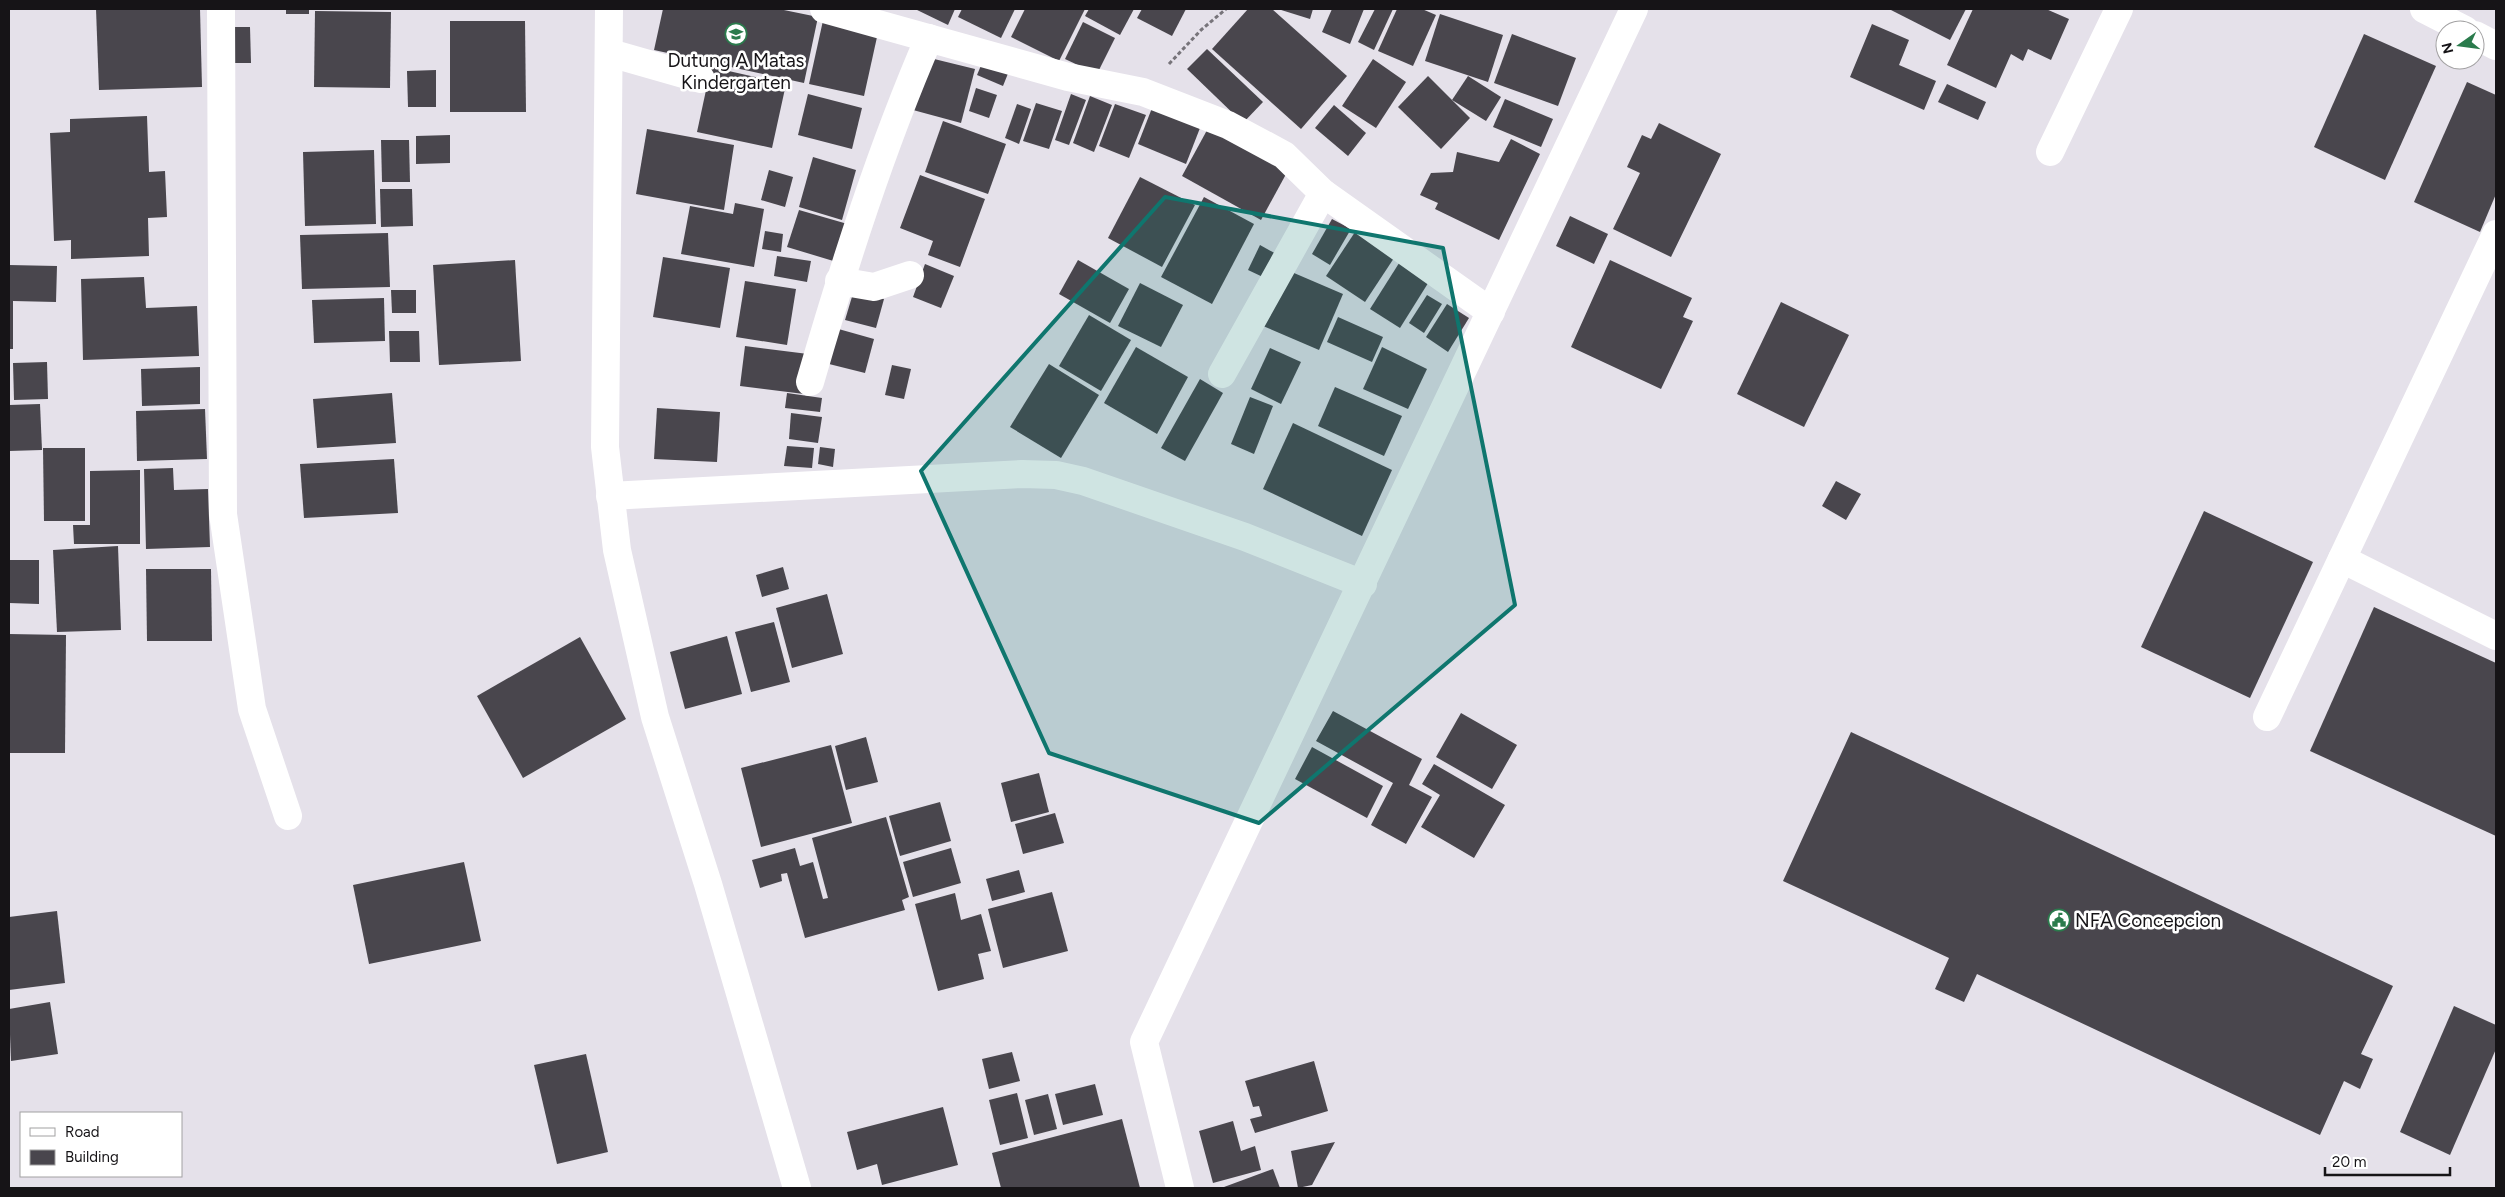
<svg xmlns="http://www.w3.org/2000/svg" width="2505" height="1197" font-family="Figtree,sans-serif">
	<rect width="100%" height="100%" fill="#e5e1ea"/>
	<!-- building -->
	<g fill="#49464d">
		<path d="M96 9H200L202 87 99 90Z"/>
		<rect x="286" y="9" width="23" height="5"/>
		<path d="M663 9H779L818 17 804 83 654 50Z"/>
		<path d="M915 9H955L948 25Z"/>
		<path d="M962 9H1015L1001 38 958 17Z"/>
		<path d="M1025 9H1085L1059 61 1011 37Z"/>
		<path d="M1089 9H1134L1120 35 1085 16Z"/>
		<path d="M1142 9H1186L1172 36 1137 18Z"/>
		<path d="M1248 9H1272L1347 76 1301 129 1212 49Z"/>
		<path d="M1278 9H1313L1310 19Z"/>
		<path d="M1332 9H1364L1350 44 1322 32Z"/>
		<path d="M1375 9H1393L1374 50 1358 42Z"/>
		<path d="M1397 9H1422L1436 15 1413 66 1378 51Z"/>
		<path d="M1889 9H1966L1950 40Z"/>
		<path d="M1973 9H2046L2069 19 2051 60 2028 49 2023 61 2011 54 1996 88 1947 65Z"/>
		<path d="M315 11 391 12 390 88 314 87Z"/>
		<path d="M1440 14 1503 35 1488 82 1425 61Z"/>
		<path d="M824 16 879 28 864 96 809 84Z"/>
		<path d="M450 21H525L526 112H450Z"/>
		<path d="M1083 22 1115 38 1097 74 1065 59Z"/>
		<path d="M1872 24 1909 40 1899 65 1936 81 1924 110 1850 77Z"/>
		<path d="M228 27H250L251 63H229Z"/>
		<path d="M1512 34 1576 58 1558 106 1494 83Z"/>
		<path d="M2364 34 2436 66 2385 180 2314 147Z"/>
		<path d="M1207 49 1263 102 1243 123 1187 69Z"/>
		<path d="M985 56 1011 66 1003 86 977 75Z"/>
		<path d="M926 57 975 69 961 123 913 110Z"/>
		<path d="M1373 59 1406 82 1376 128 1342 106Z"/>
		<path d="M711 67 786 84 772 148 697 132Z"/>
		<path d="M436 70V107H408L407 71Z"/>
		<path d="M1428 76 1470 118 1441 149 1398 107Z"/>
		<path d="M1468 76 1501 97 1486 121 1452 100Z"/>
		<path d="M2467 82 2496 95V194L2480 232 2414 202Z"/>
		<path d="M1947 84 1986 102 1978 120 1938 102Z"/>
		<path d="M976 88 997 95 989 118 969 111Z"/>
		<path d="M808 94 862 108 852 149 798 135Z"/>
		<path d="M1071 94 1086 100 1069 145 1055 140Z"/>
		<path d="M1090 96 1112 105 1094 152 1073 143Z"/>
		<path d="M1505 99 1553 119 1541 147 1493 127Z"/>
		<path d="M1036 103 1062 111 1049 149 1023 141Z"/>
		<path d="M1017 104 1031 109 1019 144 1005 138Z"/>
		<path d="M1115 104 1146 115 1129 158 1099 146Z"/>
		<path d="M1334 105 1366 133 1348 156 1315 128Z"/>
		<path d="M1152 108 1200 128 1186 164 1138 144Z"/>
		<path d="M147 116 149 172 165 171 167 217 148 218 149 256 71 259V240L54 241 50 133 70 132V119Z"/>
		<path d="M943 121 1006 144 988 194 925 172Z"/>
		<path d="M1212 121 1291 165 1261 220 1182 176Z"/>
		<path d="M1659 123 1721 154 1671 257 1613 229 1640 173 1627 167 1642 135 1651 139Z"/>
		<path d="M647 129 734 145 724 210 636 194Z"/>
		<path d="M450 135V163L416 164V136Z"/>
		<path d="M1511 139 1540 154 1499 240 1435 209 1438 203 1420 195 1431 173 1453 172 1457 152 1499 162Z"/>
		<path d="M381 140H409L410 182H382Z"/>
		<path d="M374 150 376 224 305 226 303 152Z"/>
		<path d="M813 157 856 170 842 220 799 207Z"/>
		<path d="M769 170 793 177 785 207 761 200Z"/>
		<path d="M920 175 985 199 960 267 928 255 933 241 900 228Z"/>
		<path d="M1140 177 1195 205 1162 267 1108 238Z"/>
		<path d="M380 189H412L413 226 381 227Z"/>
		<path d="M1204 197 1254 224 1212 304 1161 277Z"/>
		<path d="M735 203 764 209 754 267 681 254 690 206 733 214Z"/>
		<path d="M799 210 851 225 840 263 787 247Z"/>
		<path d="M1570 216 1608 234 1594 264 1556 246Z"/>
		<path d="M1332 219 1351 229 1330 265 1312 254Z"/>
		<path d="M1357 229 1396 255 1365 302 1326 276Z"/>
		<path d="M765 231 783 234 781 252 762 249Z"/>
		<path d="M388 233 390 287 302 289 300 235Z"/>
		<path d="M1260 245 1278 255 1265 278 1248 270Z"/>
		<path d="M777 256 811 261 807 282 774 276Z"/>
		<path d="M663 257 730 268 720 328 653 317Z"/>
		<path d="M515 260 521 361 439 365 433 265Z"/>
		<path d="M1078 260 1129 289 1110 323 1059 294Z"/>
		<path d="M1401 260 1430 280 1400 328 1370 309Z"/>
		<path d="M1610 260 1692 298 1683 317 1693 321 1661 389 1571 347Z"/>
		<path d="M925 264 954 276 941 308 913 297Z"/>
		<path d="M9 265 57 266 56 302 13 301V349H9Z"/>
		<path d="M1287 270 1343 294 1319 350 1263 326Z"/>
		<path d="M144 277 146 308 197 306 199 356 83 360 81 279Z"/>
		<path d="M745 281 796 289 787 345 736 337Z"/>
		<path d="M1140 283 1183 305 1161 347 1118 326Z"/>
		<path d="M391 290H416V313H392Z"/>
		<path d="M854 290 884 299 876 328 845 320Z"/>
		<path d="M1427 295 1442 304 1424 333 1409 323Z"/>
		<path d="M384 298 385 341 314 343 312 300Z"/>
		<path d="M1781 302 1849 335 1804 427 1737 394Z"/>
		<path d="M1447 304 1469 318 1448 352 1426 337Z"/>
		<path d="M1089 315 1131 340 1101 391 1059 366Z"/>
		<path d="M1338 317 1383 337 1372 362 1327 342Z"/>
		<path d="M835 328 874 339 865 373 825 363Z"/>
		<path d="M389 331H419L420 362H390Z"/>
		<path d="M745 346 808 354 804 394 740 386Z"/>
		<path d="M1136 347 1188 377 1157 434 1104 403Z"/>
		<path d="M1382 347 1427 369 1408 409 1363 389Z"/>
		<path d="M1270 348 1301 362 1281 404 1251 389Z"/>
		<path d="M47 362 48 399 14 400 13 363Z"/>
		<path d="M1049 364 1099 395 1061 458 1010 427Z"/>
		<path d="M892 365 911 369 904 399 885 395Z"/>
		<path d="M200 367V404L142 406 141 369Z"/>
		<path d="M1200 379 1223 393 1185 461 1161 448Z"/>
		<path d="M1335 387 1402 416 1384 456 1318 426Z"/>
		<path d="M392 393 396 443 317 448 313 399Z"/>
		<path d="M787 393 822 398 820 412 785 408Z"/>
		<path d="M1250 397 1273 406 1254 454 1231 444Z"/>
		<path d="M40 404 42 450 9 451V405Z"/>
		<path d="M657 408 720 412 717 462 654 459Z"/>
		<path d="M205 409 207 459 137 461 136 411Z"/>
		<path d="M791 413 822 417 818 443 789 439Z"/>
		<path d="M1293 423 1392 470 1362 536 1263 489Z"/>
		<path d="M787 446 814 448 812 468 784 466Z"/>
		<path d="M820 447 835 449 833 467 818 464Z"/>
		<path d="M43 448H85V521H44Z"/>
		<path d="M394 459 398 513 304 518 300 464Z"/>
		<path d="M173 468 174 490 208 489 210 547 146 549 144 469Z"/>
		<path d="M140 470V544H74L73 525H90V471Z"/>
		<path d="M1836 481 1861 494 1846 520 1822 506Z"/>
		<path d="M2204 511 2313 562 2250 698 2141 647Z"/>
		<path d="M118 546 121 630 57 632 53 550Z"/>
		<path d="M9 560H39V604L9 603Z"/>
		<path d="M783 567 789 589 762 597 756 575Z"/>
		<path d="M146 569H211L212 641H147Z"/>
		<path d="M827 594 843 654 792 668 776 608Z"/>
		<path d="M2374 607 2496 663V836L2310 751Z"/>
		<path d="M774 622 790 682 751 692 735 632Z"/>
		<path d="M9 634 66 635 65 753H9Z"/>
		<path d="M727 636 742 694 685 709 670 652Z"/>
		<path d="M580 637 626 719 523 778 477 696Z"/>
		<path d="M1333 711 1422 759 1409 785 1432 797 1406 844 1371 825 1393 783 1316 741Z"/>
		<path d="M1461 713 1517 745 1492 789 1436 757Z"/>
		<path d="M1851 732 2393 986 2361 1054 2373 1059 2360 1089 2344 1081 2320 1135 1977 974 1964 1002 1935 989 1949 958 1783 881Z"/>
		<path d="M866 737 878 782 846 790 835 746Z"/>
		<path d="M831 745 852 823 761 847 741 768Z"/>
		<path d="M1312 747 1383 786 1367 818 1295 779Z"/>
		<path d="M1434 764 1505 805 1474 858 1421 827 1440 795 1422 784Z"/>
		<path d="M1039 773 1049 812 1011 822 1001 783Z"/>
		<path d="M940 802 951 841 900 856 889 816Z"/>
		<path d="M1055 813 1064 843 1023 854 1015 824Z"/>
		<path d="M886 817 909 897 902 900 905 910 805 938 787 873 781 874 782 881 760 888 752 860 795 848 800 866 813 862 823 899 828 898 812 838Z"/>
		<path d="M951 848 961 883 913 897 903 862Z"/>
		<path d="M464 862 481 941 369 964 353 885Z"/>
		<path d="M1019 870 1025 892 992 901 986 879Z"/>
		<path d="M1052 892 1068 951 1003 968 988 909Z"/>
		<path d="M955 893 961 920 981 914 991 951 978 954 984 979 938 991 915 904Z"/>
		<path d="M57 911 65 983 9 990V917Z"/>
		<path d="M50 1002 58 1054 11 1061 9 1009Z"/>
		<path d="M2454 1006 2496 1025V1049L2450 1155 2400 1132Z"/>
		<path d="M1012 1052 1020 1081 989 1089 982 1059Z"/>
		<path d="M586 1054 608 1152 557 1164 534 1065Z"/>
		<path d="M1314 1061 1328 1111 1255 1133 1250 1119 1262 1116 1259 1106 1253 1107 1245 1081Z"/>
		<path d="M1095 1084 1103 1115 1063 1125 1055 1094Z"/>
		<path d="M1017 1093 1028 1138 1000 1145 989 1100Z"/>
		<path d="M1048 1094 1057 1129 1034 1135 1025 1100Z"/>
		<path d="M943 1107 958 1165 882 1185 877 1164 857 1170 847 1132Z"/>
		<path d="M1122 1119 1140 1188H1001L992 1153Z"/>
		<path d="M1233 1121 1241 1151 1255 1146 1261 1170 1213 1183 1199 1131Z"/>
		<path d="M1335 1142 1312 1185 1298 1188 1291 1151Z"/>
		<path d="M1273 1169 1280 1188H1225L1224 1187Z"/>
	</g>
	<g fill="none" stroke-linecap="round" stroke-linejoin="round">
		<!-- path -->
		<path stroke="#77747a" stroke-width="3" stroke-dasharray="4 2.5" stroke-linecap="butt" d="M1169 64 1201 30 1226 9"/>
		<!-- minor -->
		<g stroke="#fff" stroke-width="28">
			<path d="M221 9 223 514 252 709 288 816"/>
			<path d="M609 9 605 447 617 550 655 717 708 884 797 1188"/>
			<path d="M824 9 1068 77 1143 92 1228 125 1284 155 1323 193 1491 312"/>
			<path d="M2424 9 2465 30"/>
			<path d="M2475 35 2496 46"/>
			<path d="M610 53 701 79"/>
			<path d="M2050 152 2119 9"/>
			<path d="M839 281 874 287 910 275"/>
			<path d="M1222 374 1323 193"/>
			<path d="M810 382C844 265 881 149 929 38"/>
			<path d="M610 496 1022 474 1056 475 1083 481 1245 537 1363 584"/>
			<path d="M2342 559 2496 636"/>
			<path d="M2267 717 2496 234"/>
			<path d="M1180 1188 1144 1042 1634 9"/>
		</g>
	</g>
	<!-- marked area -->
	<path fill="#0f766e" fill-opacity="0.2" stroke="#0f766e" stroke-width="4" stroke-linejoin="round" d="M1165 197 1443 248 1515 605 1259 823 1049 753 921 471Z"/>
	<!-- icons -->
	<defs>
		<g id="school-ring" transform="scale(1.125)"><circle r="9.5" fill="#fff" stroke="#2a7b4c" stroke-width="1.5"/><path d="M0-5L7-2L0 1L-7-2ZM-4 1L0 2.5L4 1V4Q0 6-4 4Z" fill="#2a7b4c"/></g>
		<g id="civic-ring" transform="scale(1.125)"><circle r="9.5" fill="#fff" stroke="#2a7b4c" stroke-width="1.5"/><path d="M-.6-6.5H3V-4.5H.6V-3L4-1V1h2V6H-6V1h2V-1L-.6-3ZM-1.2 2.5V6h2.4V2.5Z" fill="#2a7b4c"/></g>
	</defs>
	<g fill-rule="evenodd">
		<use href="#school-ring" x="736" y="34"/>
		<use href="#civic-ring" x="2059" y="920"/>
	</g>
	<g text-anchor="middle" stroke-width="5" stroke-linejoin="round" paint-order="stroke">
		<!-- poi labels -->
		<g font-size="19" fill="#161417" stroke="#fff">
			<text x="736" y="67">Dutung A Matas<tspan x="736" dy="22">Kindergarten</tspan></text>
			<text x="2075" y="927" text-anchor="start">NFA Concepcion</text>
		</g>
	</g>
	<!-- border -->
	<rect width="2505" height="1197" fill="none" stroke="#161417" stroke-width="20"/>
	<!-- legend -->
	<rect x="20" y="1112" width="162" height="65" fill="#ffffff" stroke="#a2a1a2"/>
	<rect x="30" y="1128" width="25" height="8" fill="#ffffff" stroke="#a2a1a2"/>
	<text x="65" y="1137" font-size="15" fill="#161417">Road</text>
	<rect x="30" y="1150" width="25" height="15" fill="#49464d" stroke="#a2a1a2"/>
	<text x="65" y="1162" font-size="15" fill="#161417">Building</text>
	<!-- north arrow -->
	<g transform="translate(2460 45) rotate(256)"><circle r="24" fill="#ffffff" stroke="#a2a1a2"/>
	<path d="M0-4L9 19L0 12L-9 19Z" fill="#2a7b4c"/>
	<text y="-8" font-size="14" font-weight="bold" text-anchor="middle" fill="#161417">N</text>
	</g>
	<!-- scale -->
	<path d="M2325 1167v8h125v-8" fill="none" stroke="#161417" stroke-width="2.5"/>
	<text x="2332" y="1167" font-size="15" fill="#161417" stroke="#ffffff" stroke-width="4" paint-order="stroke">20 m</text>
</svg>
